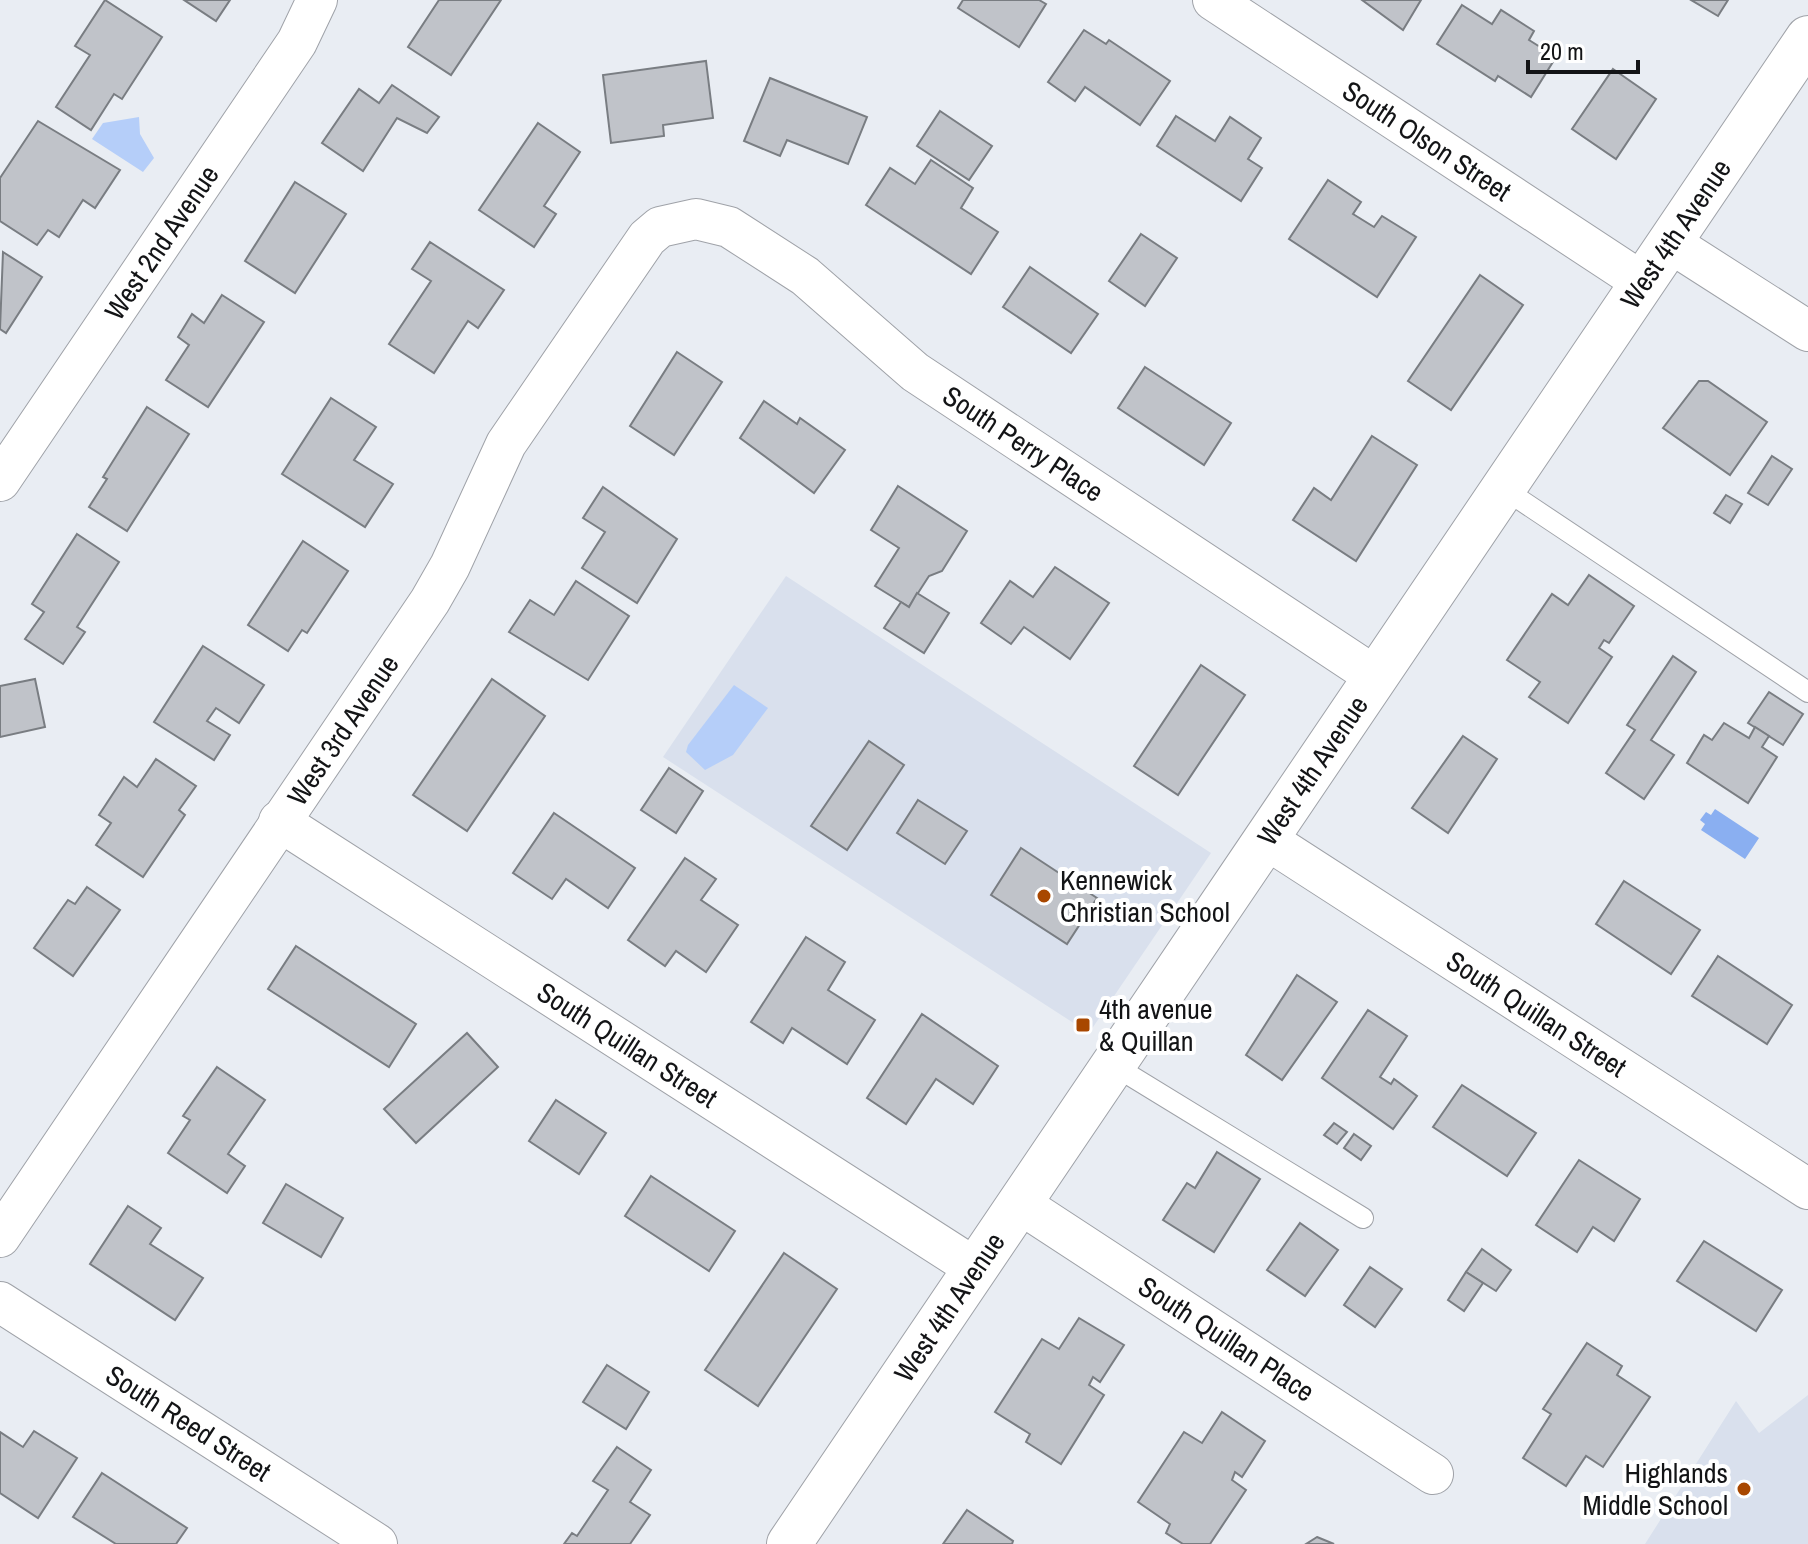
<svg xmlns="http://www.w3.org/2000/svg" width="1808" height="1544" font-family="'Archivo Narrow',sans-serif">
	<rect width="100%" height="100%" fill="#e9edf3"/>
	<!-- built -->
	<g fill="#d9e0ed">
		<path d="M786 576 1211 853 1089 1033 663 757Z"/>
		<path d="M1808 1395V1544H1645L1736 1401 1759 1433Z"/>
	</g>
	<!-- green -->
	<g fill="#b5cef9">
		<path d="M139 117 140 134 154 158 143 172 92 139 103 123Z"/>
		<path d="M734 685 768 708 733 755 705 770 686 752 688 745Z"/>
	</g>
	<!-- water -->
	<path fill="#8aaff1" d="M1715 809 1759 838 1745 859 1701 830 1705 824 1700 820 1706 812 1711 815Z"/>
	<!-- building -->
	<g fill="#c0c3c9" stroke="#797d82" stroke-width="2">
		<path d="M105 0 162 37 122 99 114 94 91 130 56 107 90 55 75 46Z"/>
		<path d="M184 0H230L216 21Z"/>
		<path d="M439 0H501L451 75 408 47Z"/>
		<path d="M963 0H1039L1046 4 1019 47 958 8Z"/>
		<path d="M1362 0H1421L1403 30Z"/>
		<path d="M1691 0H1728L1718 16Z"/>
		<path d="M1462 5 1492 24 1501 10 1534 31 1529 40 1556 57 1531 97 1498 76 1495 81 1437 44Z"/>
		<path d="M1084 30 1106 44 1109 40 1170 81 1140 125 1085 87 1075 101 1048 82Z"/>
		<path d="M706 61 713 118 663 125 664 136 611 143 603 75Z"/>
		<path d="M1613 69 1656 99 1616 159 1572 129Z"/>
		<path d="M770 78 867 117 848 164 787 140 780 156 744 141Z"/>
		<path d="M392 85 439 117 427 133 397 118 363 171 322 143 359 89 379 103Z"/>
		<path d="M940 111 992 146 969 180 917 146Z"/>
		<path d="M1176 116 1215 141 1230 117 1261 138 1248 159 1262 168 1241 201 1157 146Z"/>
		<path d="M38 121 120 170 95 208 83 200 59 237 48 230 37 245 0 221V178Z"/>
		<path d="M538 123 580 152 544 206 556 214 534 247 479 210Z"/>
		<path d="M931 160 973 188 961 208 998 232 971 274 866 205 890 168 915 184Z"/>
		<path d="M1328 180 1361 202 1353 214 1374 227 1382 216 1416 237 1377 297 1289 239Z"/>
		<path d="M295 182 346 214 295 293 245 261Z"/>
		<path d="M1141 234 1177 258 1145 306 1109 281Z"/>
		<path d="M430 242 504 290 478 328 468 321 434 373 389 344 431 281 412 269Z"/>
		<path d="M3 252 42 277 6 333 0 329Z"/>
		<path d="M1030 267 1098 314 1071 353 1003 307Z"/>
		<path d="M1480 275 1523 305 1451 410 1408 381Z"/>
		<path d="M222 295 264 322 208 407 166 380 189 345 178 337 192 314 204 323Z"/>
		<path d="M677 352 722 382 674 455 630 426Z"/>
		<path d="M1145 367 1231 423 1204 465 1118 408Z"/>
		<path d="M1699 381H1708L1767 422 1730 475 1663 428Z"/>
		<path d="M331 398 376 427 354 460 393 484 365 527 282 474Z"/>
		<path d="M764 401 797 424 800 418 845 450 814 493 740 438Z"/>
		<path d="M147 407 189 434 127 531 89 507 107 479 103 477Z"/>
		<path d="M1372 436 1417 465 1356 561 1293 520 1314 488 1331 500Z"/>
		<path d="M1772 456 1792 469 1768 505 1748 493Z"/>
		<path d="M898 486 967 531 942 571 929 576 909 607 875 586 899 548 871 530Z"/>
		<path d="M603 487 677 539 637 603 582 568 605 532 583 518Z"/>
		<path d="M1726 495 1742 504 1730 523 1714 513Z"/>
		<path d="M77 534 119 562 77 627 85 632 63 664 25 639 44 612 32 604Z"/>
		<path d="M303 541 348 571 307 633 302 630 288 651 248 625Z"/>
		<path d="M1055 567 1109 603 1070 659 1024 627 1011 644 981 623 1010 581 1033 597Z"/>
		<path d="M1589 575 1634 606 1609 643 1604 640 1599 648 1612 657 1568 723 1529 697 1540 682 1507 660 1552 594 1568 605Z"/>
		<path d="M576 581 629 616 588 680 509 632 530 600 554 615Z"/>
		<path d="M917 593 949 613 924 653 884 628 901 602 909 607Z"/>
		<path d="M203 646 264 685 239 723 216 708 207 721 230 735 214 760 154 722Z"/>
		<path d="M1673 656 1696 672 1651 740 1674 755 1644 799 1606 773 1635 730 1627 725Z"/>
		<path d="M1201 665 1245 695 1178 795 1134 766Z"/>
		<path d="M35 679 45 727 0 737V686Z"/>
		<path d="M492 679 545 716 467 831 413 795Z"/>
		<path d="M1769 692 1803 714 1783 745 1748 723Z"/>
		<path d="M1724 723 1749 738 1755 727 1769 736 1762 747 1777 757 1748 803 1687 763 1704 735 1712 740Z"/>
		<path d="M1463 736 1497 759 1448 833 1412 808Z"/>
		<path d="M869 741 904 765 847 850 811 826Z"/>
		<path d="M156 759 196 786 179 810 185 815 143 877 96 845 111 823 99 815 124 777 137 787Z"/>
		<path d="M669 768 703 791 676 833 641 810Z"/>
		<path d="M918 800 967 831 945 864 897 833Z"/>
		<path d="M554 813 635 868 608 908 566 879 552 899 513 873Z"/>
		<path d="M1021 848 1097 898 1067 944 991 895Z"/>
		<path d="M685 858 716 879 701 900 738 925 706 972 676 951 665 966 628 940Z"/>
		<path d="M1624 881 1700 930 1671 974 1596 924Z"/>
		<path d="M87 887 120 910 73 976 34 948 68 900 75 904Z"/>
		<path d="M806 937 845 962 828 990 875 1020 847 1064 792 1028 783 1043 751 1022Z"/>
		<path d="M296 946 416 1024 389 1067 268 989Z"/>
		<path d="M1718 956 1792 1005 1767 1044 1692 996Z"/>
		<path d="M1297 975 1337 1002 1282 1080 1246 1055Z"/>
		<path d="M1368 1010 1407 1036 1380 1077 1391 1084 1394 1079 1417 1096 1393 1129 1322 1078Z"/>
		<path d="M922 1014 998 1066 973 1104 936 1079 906 1124 867 1098Z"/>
		<path d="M467 1033 498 1067 416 1143 384 1109Z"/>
		<path d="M217 1067 265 1100 228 1154 245 1166 227 1193 168 1153 190 1120 183 1116Z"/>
		<path d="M1462 1085 1536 1133 1507 1176 1433 1127Z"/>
		<path d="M556 1100 606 1133 579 1174 529 1141Z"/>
		<path d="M1334 1123 1347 1132 1337 1144 1324 1135Z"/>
		<path d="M1354 1134 1371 1146 1361 1160 1344 1148Z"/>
		<path d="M1217 1152 1260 1179 1214 1252 1163 1220 1187 1183 1195 1188Z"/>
		<path d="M1579 1160 1640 1199 1614 1241 1593 1227 1577 1252 1536 1225Z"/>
		<path d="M651 1176 735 1231 709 1271 625 1216Z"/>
		<path d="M286 1184 343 1218 321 1257 263 1223Z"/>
		<path d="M128 1206 161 1228 150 1244 203 1278 175 1320 90 1264Z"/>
		<path d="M1300 1223 1338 1250 1305 1296 1267 1270Z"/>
		<path d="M1704 1241 1782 1290 1756 1331 1677 1281Z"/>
		<path d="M1482 1249 1511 1270 1496 1291 1466 1272Z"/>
		<path d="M784 1253 837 1289 758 1406 705 1370Z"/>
		<path d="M1370 1267 1402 1289 1375 1327 1344 1305Z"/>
		<path d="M1466 1272 1483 1283 1464 1311 1448 1300Z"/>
		<path d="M1079 1318 1124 1345 1100 1382 1093 1377 1089 1385 1104 1395 1061 1464 1026 1442 1030 1434 995 1412 1042 1339 1059 1349Z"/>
		<path d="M1587 1343 1622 1366 1617 1375 1650 1397 1603 1467 1586 1456 1566 1486 1523 1458 1551 1414 1543 1409Z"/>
		<path d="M607 1365 649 1392 626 1429 583 1402Z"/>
		<path d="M1222 1412 1265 1441 1242 1477 1235 1472 1232 1480 1246 1490 1210 1544H1183L1166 1533 1170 1524 1138 1502 1184 1432 1202 1443Z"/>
		<path d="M34 1431 77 1458 38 1518 0 1493V1432L23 1447Z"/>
		<path d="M617 1447 651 1470 630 1502 650 1515 630 1544H564L572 1533 577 1536 608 1490 593 1481Z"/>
		<path d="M102 1473 187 1528 176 1544H116L73 1517Z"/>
		<path d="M967 1510 1013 1541 1012 1544H943Z"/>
		<path d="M1317 1537 1334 1544H1306Z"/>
	</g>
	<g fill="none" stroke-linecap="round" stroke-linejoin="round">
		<!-- lane casing -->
		<g stroke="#9fa2a8" stroke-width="22">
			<g id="lane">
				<path d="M1504 489 1808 692"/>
				<path d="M1113 1065 1363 1218"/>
			</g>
		</g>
		<!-- street casing -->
		<g stroke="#9fa2a8" stroke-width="42">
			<g id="street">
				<path id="s1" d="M1213 0 1642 282"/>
				<path d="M1669 242 1808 331"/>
				<path id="s2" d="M0 481 297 42 317 0"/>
				<path id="s3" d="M279 821 975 1268"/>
				<path id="s4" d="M1266 839 1808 1189"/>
				<path id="s5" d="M1019 1203 1433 1474"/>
				<path id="s6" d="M0 1237 430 601 450 566 506 444 647 238 660 227 696 219 729 227 805 276 915 372 1376 677"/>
				<path id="s7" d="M0 1302 377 1544"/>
			</g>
		</g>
		<!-- secondary casing -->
		<g stroke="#9fa2a8" stroke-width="46">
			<g id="secondary">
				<path id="s8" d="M789 1544 1808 38"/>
			</g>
		</g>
		<!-- lane -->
		<use href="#lane" stroke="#fff" stroke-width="20"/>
		<!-- street -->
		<use href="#street" stroke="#fff" stroke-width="40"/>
		<!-- secondary -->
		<use href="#secondary" stroke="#fff" stroke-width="44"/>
	</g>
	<!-- markers -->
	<g fill="#a84700" stroke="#fff" stroke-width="3">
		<circle cx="1044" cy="896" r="8"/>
		<rect x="1075" y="1017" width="16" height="16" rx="4"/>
		<circle cx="1744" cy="1489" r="8"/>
	</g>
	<g text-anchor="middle" stroke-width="8" stroke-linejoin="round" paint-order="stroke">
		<!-- street labels -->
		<g font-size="28" fill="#131416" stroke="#fff">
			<text dy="10" stroke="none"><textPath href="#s1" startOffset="256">South Olson Street</textPath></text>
			<text dy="10" stroke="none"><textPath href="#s8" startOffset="1582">West 4th Avenue</textPath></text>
			<text dy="10" stroke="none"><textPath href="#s2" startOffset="288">West 2nd Avenue</textPath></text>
			<text dy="10" stroke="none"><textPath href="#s6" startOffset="1646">South Perry Place</textPath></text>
			<text dy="10" stroke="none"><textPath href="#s6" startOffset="612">West 3rd Avenue</textPath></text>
			<text dy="10" stroke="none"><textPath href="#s8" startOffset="934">West 4th Avenue</textPath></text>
			<text dy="10" stroke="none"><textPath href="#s4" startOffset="322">South Quillan Street</textPath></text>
			<text dy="10" stroke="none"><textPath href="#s3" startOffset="414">South Quillan Street</textPath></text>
			<text dy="10" stroke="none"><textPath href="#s8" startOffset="286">West 4th Avenue</textPath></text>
			<text dy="10" stroke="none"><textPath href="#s5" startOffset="248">South Quillan Place</textPath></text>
			<text dy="10" stroke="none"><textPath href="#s7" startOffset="224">South Reed Street</textPath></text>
		</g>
		<!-- poi labels -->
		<g font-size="28" fill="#131416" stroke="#fff" text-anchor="start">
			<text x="1060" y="890">Kennewick<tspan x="1060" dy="32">Christian School</tspan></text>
			<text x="1099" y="1019">4th avenue<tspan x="1099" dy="32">&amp; Quillan</tspan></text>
			<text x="1728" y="1483" text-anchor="end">Highlands<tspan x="1728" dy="32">Middle School</tspan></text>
		</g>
	</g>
	<!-- scale -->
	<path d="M1528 60v12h110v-12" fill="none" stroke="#131416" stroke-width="4"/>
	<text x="1540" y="60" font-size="24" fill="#131416" stroke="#ffffff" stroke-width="6" paint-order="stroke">20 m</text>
</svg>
